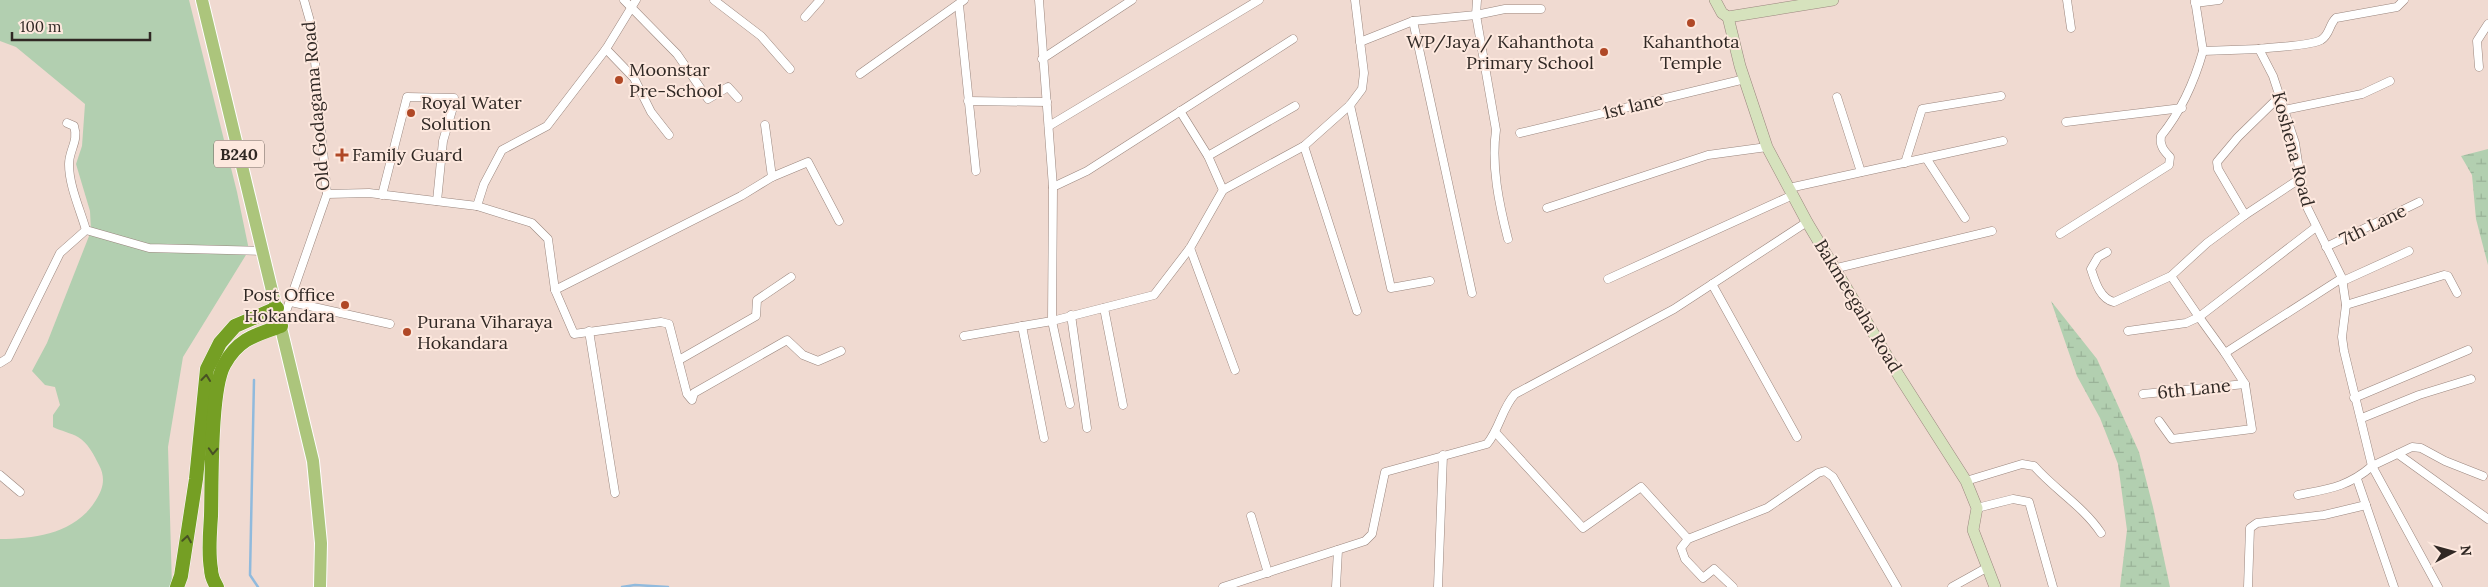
<svg xmlns="http://www.w3.org/2000/svg" width="2488" height="587" font-family="Lora,serif">
	<defs>
		<pattern id="wetland-marsh" width="20" height="14" patternUnits="userSpaceOnUse" patternTransform="scale(1.25)"><rect width="20" height="14" fill="#b2cfb0"/><path d="M1 5h8M5 5V1M11 12h8M15 12V8" fill="none" stroke="#99b297"/></pattern>
	</defs>
	<rect width="100%" height="100%" fill="#f0dad1"/>
	<!-- green -->
	<path fill="#b2cfb0" d="M0 0H189L237 192 249 250 183 357 168 447 172 587H0V539C36 539 76 533 96 500 103 489 106 478 99 465 94 455 88 443 78 437 71 433 61 431 53 427V415L60 405 55 387 45 385 32 371 47 343 91 231 90 211 76 164 82 146 85 104 16 47 0 41Z"/>
	<!-- wetland -->
	<g fill="url(#wetland-marsh)">
		<path d="M2488 149V265L2476 219 2472 175 2461 156Z"/>
		<path d="M2051 301 2097 359 2139 452 2153 507 2170 587H2120L2127 530 2118 464 2100 418 2077 376Z"/>
	</g>
	<g fill="none" stroke-linecap="round" stroke-linejoin="round">
		<!-- stream -->
		<g stroke="#90badd" stroke-width="2.5">
			<path d="M254 380 250 575 258 587"/>
			<path d="M622 587 635 585 668 587"/>
		</g>
		<!-- street casing -->
		<g stroke="#9a867e" stroke-width="9">
			<g id="street">
				<path d="M624 0 677 54 708 99 728 87 738 98"/>
				<path d="M714 0 761 36 790 69"/>
				<path d="M1039 0 1053 187 1052 321 1070 404"/>
				<path d="M1477 0 1476 15 1496 130C1491 166 1499 204 1508 239"/>
				<path d="M2067 0 2071 28"/>
				<path d="M2195 0 2203 51 2259 49 2273 76 2295 143 2304 201 2342 278 2346 305 2342 337 2344 351 2372 466 2412 447 2421 448 2445 461 2483 476"/>
				<path d="M2195 3 2219 0"/>
				<path d="M959 5 976 171"/>
				<path d="M805 17 820 0"/>
				<path d="M1413 21 1472 293"/>
				<path d="M1360 42 1413 21 1476 15 1505 9H1541"/>
				<path d="M606 49 634 78 651 112 669 135"/>
				<path d="M2259 49C2272 47 2311 46 2321 40 2330 35 2329 24 2336 18L2397 7 2404 0"/>
				<path d="M1042 59 1132 0"/>
				<path d="M2479 67 2477 41 2488 24"/>
				<path d="M860 74 964 0"/>
				<path d="M1837 97 1861 172"/>
				<path d="M968 101 1047 102"/>
				<path d="M1350 105 1391 288 1430 281"/>
				<path d="M2284 110 2362 94 2390 81"/>
				<path d="M1180 111 1208 156 1295 106"/>
				<path d="M2066 122 2182 108"/>
				<path d="M67 123 74 126C79 141 69 150 69 164 69 186 80 209 86 230"/>
				<path d="M765 125 772 177"/>
				<path d="M1049 126 1259 0"/>
				<path d="M1520 133 1745 79"/>
				<path d="M1304 146 1357 311"/>
				<path d="M1208 156 1223 190"/>
				<path d="M1926 158 1965 218"/>
				<path d="M1905 163 1922 109 2001 96"/>
				<path d="M1053 187 1087 171 1293 39"/>
				<path d="M1789 188 2003 141"/>
				<path d="M327 194 369 193 477 206 484 184 502 150 547 126 606 49 636 0"/>
				<path d="M382 195 407 97 454 98"/>
				<path d="M437 201 443 141 453 107"/>
				<path d="M477 206 532 223 548 239 555 290 741 196 772 177 808 162 839 221"/>
				<path d="M1547 208 1708 155 1767 147"/>
				<path d="M2245 215 2218 169 2217 162 2238 137 2280 96"/>
				<path d="M2060 234 2169 165 2170 157C2164 151 2159 145 2161 136 2182 110 2194 83 2203 51"/>
				<path d="M2326 247 2419 202"/>
				<path d="M1190 248 1235 370"/>
				<path d="M2107 252 2098 257 2091 269C2095 281 2100 299 2114 302L2171 276 2207 243 2245 215 2301 178"/>
				<path d="M1837 268 1992 231"/>
				<path d="M2171 276 2199 317 2316 227"/>
				<path d="M1608 279 1793 195"/>
				<path d="M2343 281 2409 251"/>
				<path d="M1712 284 1797 437"/>
				<path d="M555 290 574 334 661 322 669 324 687 394 692 400 694 393 787 340 803 355 818 361 841 351"/>
				<path d="M291 302 390 324"/>
				<path d="M2346 305 2444 275 2448 276 2457 293"/>
				<path d="M1104 308 1123 405"/>
				<path d="M1071 315 1087 428"/>
				<path d="M281 326 327 194 312 28 304 0"/>
				<path d="M1022 326 1044 438"/>
				<path d="M589 331 615 493"/>
				<path d="M2128 331 2186 323 2199 317 2225 353 2342 278"/>
				<path d="M964 336 1052 321 1154 295 1190 248 1223 190 1304 146 1350 105 1362 89 1364 73 1355 0"/>
				<path d="M679 360 756 316 757 300 791 277"/>
				<path d="M0 363 8 358 60 253 86 230 149 248 264 251"/>
				<path d="M2143 394 2245 384"/>
				<path d="M2354 398 2468 350"/>
				<path d="M2362 418 2419 395 2471 379"/>
				<path d="M2159 421 2172 439 2252 429 2245 384 2225 353"/>
				<path d="M1496 433 1583 528 1641 487 1688 539"/>
				<path d="M2398 454 2488 519"/>
				<path d="M0 475 20 492"/>
				<path d="M2357 479 2394 587"/>
				<path d="M1966 481 2022 464 2034 466C2055 490 2083 506 2101 533"/>
				<path d="M2298 495C2328 489 2348 487 2372 466L2438 587"/>
				<path d="M1977 508 2013 499 2029 502 2053 587"/>
				<path d="M1251 516 1268 573"/>
				<path d="M1223 587 1365 541 1372 534 1385 472 1487 444C1500 428 1502 408 1515 394L1674 309 1807 222"/>
				<path d="M1336 587 1338 550"/>
				<path d="M1438 587 1443 455"/>
				<path d="M1733 587 1714 569 1703 578 1685 559 1681 548 1688 539 1767 508 1818 473 1825 471 1833 477 1897 587"/>
				<path d="M1952 587 1988 567"/>
				<path d="M2248 587 2250 528 2257 523 2324 515 2366 505"/>
			</g>
		</g>
		<!-- secondary casing -->
		<g stroke="#9a867e" stroke-width="12">
			<g id="secondary">
				<path d="M1715 0 1722 13 1728 17 1833 0"/>
				<path d="M1728 17 1740 66 1767 147 1807 222 1899 376 1966 481 1977 508 1973 530 1995 587"/>
			</g>
		</g>
		<!-- primary casing -->
		<g stroke="#fff" stroke-width="14">
			<path id="primary" d="M202 0 313 461 321 543 320 587"/>
		</g>
		<!-- highway casing -->
		<g stroke="#fff" stroke-width="15">
			<g id="highway">
				<path d="M177 587 181 576 196 479 207 369 220 343 235 326 277 308"/>
				<path d="M217 587C214 582 211 575 211 569 208 552 210 533 211 516 212 483 210 391 224 365 238 339 255 335 281 326"/>
			</g>
		</g>
		<!-- street -->
		<use href="#street" stroke="#fff" stroke-width="8"/>
		<!-- secondary -->
		<use href="#secondary" stroke="#d6e2bd" stroke-width="11"/>
		<!-- primary -->
		<use href="#primary" stroke="#acc57c" stroke-width="12"/>
		<!-- highway -->
		<use href="#highway" stroke="#759f24" stroke-width="14"/>
	</g>
	<!-- one-way arrows -->
	<defs><path id="oneway-chevron" d="M-2-3.5L2.5 0L-2 3.5" fill="none" stroke-width="1.6" stroke-linecap="round" stroke-linejoin="round" transform="scale(1.25)"/></defs>
	<g stroke="#485224">
		<use href="#oneway-chevron" transform="translate(206 378) rotate(-84)"/>
		<use href="#oneway-chevron" transform="translate(213 451) rotate(93)"/>
		<use href="#oneway-chevron" transform="translate(187 539) rotate(-81)"/>
	</g>
	<!-- markers -->
	<g fill="#b04826" stroke="#fde8de" stroke-width="2">
		<circle cx="1691" cy="23" r="5"/>
		<circle cx="1604" cy="52" r="5"/>
		<circle cx="619" cy="80" r="5"/>
		<circle cx="411" cy="113" r="5"/>
		<path d="M339.5 147.5h5v5h5v5h-5v5h-5v-5h-5v-5h5z"/>
		<circle cx="345" cy="305" r="5"/>
		<circle cx="407" cy="332" r="5"/>
	</g>
	<g text-anchor="middle" stroke-width="4" stroke-linejoin="round" paint-order="stroke">
		<!-- shield labels -->
		<rect fill="#fde8de" stroke="#6e625c" stroke-width="1" x="214" y="140.5" width="50" height="27" rx="4"/>
		<g font-size="16" font-weight="bold" fill="#302824">
			<text x="239" y="160">B240</text>
		</g>
		<!-- poi labels -->
		<g font-size="18" fill="#302824" stroke="#fde8de" text-anchor="start">
			<text x="1594" y="48" text-anchor="end">WP/Jaya/ Kahanthota<tspan x="1594" dy="21">Primary School</tspan></text>
			<text x="1691" y="48" text-anchor="middle">Kahanthota<tspan x="1691" dy="21">Temple</tspan></text>
			<text x="629" y="76">Moonstar<tspan x="629" dy="21">Pre-School</tspan></text>
			<text x="421" y="109">Royal Water<tspan x="421" dy="21">Solution</tspan></text>
			<text x="352" y="161">Family Guard</text>
			<text x="335" y="301" text-anchor="end">Post Office<tspan x="335" dy="21">Hokandara</tspan></text>
			<text x="417" y="328">Purana Viharaya<tspan x="417" dy="21">Hokandara</tspan></text>
		</g>
		<!-- street labels -->
		<g font-size="18" fill="#302824" stroke="#fde8de">
			<text transform="translate(316 106) rotate(-95)" y="6">Old Godagama Road</text>
			<text transform="translate(1633 106) rotate(-14)" y="6">1st lane</text>
			<text transform="translate(2293 149) rotate(75)" y="6">Koshena Road</text>
			<text transform="translate(2373 225) rotate(-26)" y="6">7th Lane</text>
			<text transform="translate(1858 306) rotate(59)" y="6">Bakmeegaha Road</text>
			<text transform="translate(2194 389) rotate(-6)" y="6">6th Lane</text>
		</g>
	</g>
	<!-- north arrow -->
	<g transform="translate(2453 552) rotate(84)" stroke="#fde8de" stroke-width="4" paint-order="stroke">
	<path d="M0-4L9 19L0 12L-9 19Z" fill="#302824"/>
	<text y="-8" font-size="14" font-weight="bold" text-anchor="middle" fill="#302824">N</text>
	</g>
	<!-- scale -->
	<path d="M12 32v8h138v-8" fill="none" stroke="#302824" stroke-width="2.5"/>
	<text x="20" y="32" font-size="15" fill="#302824" stroke="#fde8de" stroke-width="4" paint-order="stroke">100 m</text>
</svg>
